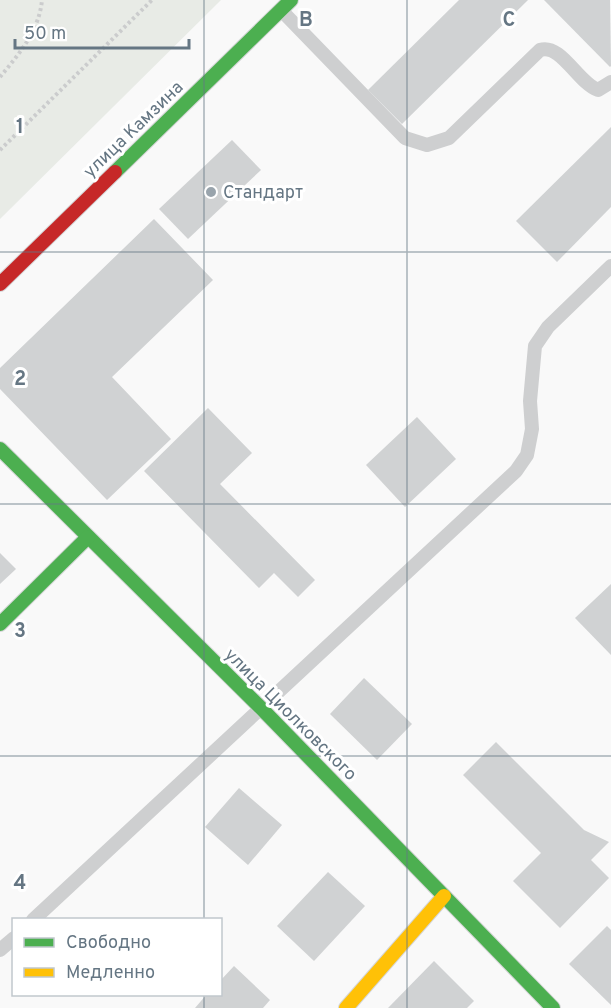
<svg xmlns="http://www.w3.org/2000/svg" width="611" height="1008" font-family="Overpass,sans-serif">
	<rect width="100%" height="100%" fill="#f9f9f9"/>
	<!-- green -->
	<path fill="#e8ebe6" d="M0 0H221L0 219Z"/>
	<!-- building -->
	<g fill="#d0d2d3">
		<path d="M459 0H528L402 124 368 90Z"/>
		<path d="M544 0H610L611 66 610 67Z"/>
		<path d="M611 127V207L557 262 516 221Z"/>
		<path d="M232 140 261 170 188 239 159 209Z"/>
		<path d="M154 219 213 280 112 377 171 439 107 500 0 389V368Z"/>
		<path d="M208 408 252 453 220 484 315 580 298 597 274 573 259 588 144 471Z"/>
		<path d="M417 417 456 459 405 507 366 465Z"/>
		<path d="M0 553 16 569 0 584Z"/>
		<path d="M611 584V655L575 618Z"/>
		<path d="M364 678 412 724 377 760 330 714Z"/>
		<path d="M496 742 584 830 609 842 591 860 609 878 560 928 513 881 541 853 463 775Z"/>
		<path d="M239 788 282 825 248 865 205 827Z"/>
		<path d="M328 872 365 906 314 961 277 926Z"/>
		<path d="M607 926 611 930V1005L569 964Z"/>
		<path d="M434 961 474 1001 467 1008H388Z"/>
		<path d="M234 966 270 1000 263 1008H195L207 994H220V981Z"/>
	</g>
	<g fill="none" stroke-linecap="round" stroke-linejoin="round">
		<!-- fast casing -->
		<g stroke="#d5d6d7" stroke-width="16">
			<g id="fast">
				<path d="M115 172 291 0"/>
				<path d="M0 449 262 709 553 1008"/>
				<path d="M0 624 88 537"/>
			</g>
		</g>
		<!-- slow casing -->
		<g stroke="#d5d6d7" stroke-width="16">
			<path id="slow" d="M346 1008 444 896"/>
		</g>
		<!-- jam casing -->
		<g stroke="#d5d6d7" stroke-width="16">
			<path id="jam" d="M0 284 115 172"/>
		</g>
		<!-- path -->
		<g stroke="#cbcccd" stroke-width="4" stroke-dasharray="3 3" stroke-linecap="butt">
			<path d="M0 77C19 54 39 31 42 0"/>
			<path d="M0 150 152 0"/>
		</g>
		<!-- lane -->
		<g stroke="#cecfd0" stroke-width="14">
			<path d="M281 10 405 138 427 145 449 138 540 50C561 43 578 83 598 90L611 82"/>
			<path d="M33 920 516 471 527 455 532 429 530 401 535 346 548 327 611 266"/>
			<path d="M0 950 14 938"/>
		</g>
		<!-- fast -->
		<use href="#fast" stroke="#4caf50" stroke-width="14"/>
		<!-- slow -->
		<use href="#slow" stroke="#ffc107" stroke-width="14"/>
		<!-- jam -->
		<use href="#jam" stroke="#c62828" stroke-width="14"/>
	</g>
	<!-- grid -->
	<path fill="none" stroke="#657683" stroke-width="1.5" stroke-opacity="0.55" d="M204 0V920M407 0V1008M0 252H611M0 504H611M0 756H611M204 994V1008"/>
	<!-- markers -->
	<circle fill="#99a4ac" stroke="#fff" stroke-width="2" cx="211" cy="192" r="6"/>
	<g text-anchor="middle" stroke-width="6" stroke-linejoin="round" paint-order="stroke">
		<!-- street labels -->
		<g font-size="18" fill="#657683" stroke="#fff">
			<text transform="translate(133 129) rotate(-44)" y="6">улица Камзина</text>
			<text transform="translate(291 714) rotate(45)" y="6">улица Циолковского</text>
		</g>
		<!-- poi labels -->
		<g font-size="18" fill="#657683" stroke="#fff" text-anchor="start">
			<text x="223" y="198">Стандарт</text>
		</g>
	</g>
	<g font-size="20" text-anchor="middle" font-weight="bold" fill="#657683" stroke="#fff" stroke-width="6" stroke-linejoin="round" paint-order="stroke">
		<text x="306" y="26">B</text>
		<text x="509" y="26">C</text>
		<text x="20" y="133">1</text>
		<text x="20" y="385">2</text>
		<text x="20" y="637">3</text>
		<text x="20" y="889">4</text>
	</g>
	<!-- legend -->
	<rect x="12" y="918" width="210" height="78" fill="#ffffff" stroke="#c1c8cd" stroke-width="1.5"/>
	<rect x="24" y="938" width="30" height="9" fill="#4caf50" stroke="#c1c8cd" stroke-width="1.5"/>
	<text x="66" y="948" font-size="18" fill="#657683">Свободно</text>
	<rect x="24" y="968" width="30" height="9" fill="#ffc107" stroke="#c1c8cd" stroke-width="1.5"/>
	<text x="66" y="978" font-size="18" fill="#657683">Медленно</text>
	<!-- scale -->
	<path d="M15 39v9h174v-9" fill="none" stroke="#657683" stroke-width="3"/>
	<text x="24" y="39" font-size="18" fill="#657683" stroke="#ffffff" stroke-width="4.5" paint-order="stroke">50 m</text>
</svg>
